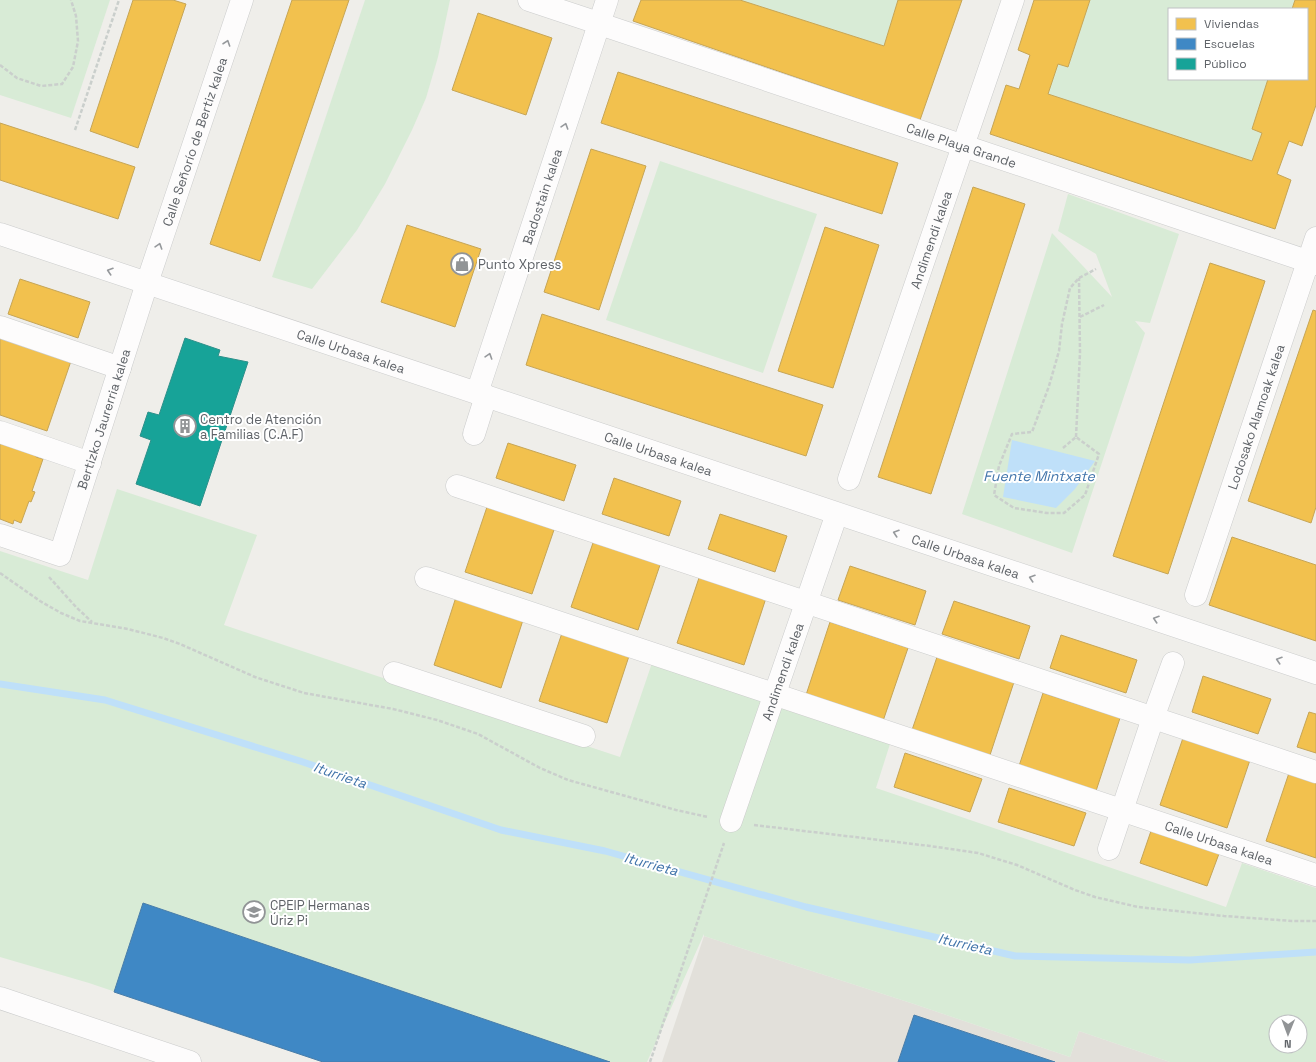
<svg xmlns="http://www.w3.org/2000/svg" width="1316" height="1062" font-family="'Space Grotesk',sans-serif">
	<rect width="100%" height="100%" fill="#efeeea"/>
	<!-- education -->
	<path fill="#e2e0da" d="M704 936 914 1004 1070 1057 1079 1031 1170 1062H662Z"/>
	<!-- green -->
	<g fill="#d8ebd6" fill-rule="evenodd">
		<path d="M0 0H110L71 118 0 95Z"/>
		<path d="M365 0H450L438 57 426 98 412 130 385 184 357 230 312 289 272 277Z"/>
		<path d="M740 0H898L884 46Z"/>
		<path d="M1090 0H1295L1292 9H1169V79H1268L1252 129 1262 133 1252 161 1048 94 1058 64 1068 67Z"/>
		<path d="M660 161 817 214 763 373 606 320Z"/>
		<path d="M1068 194 1179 234 1150 323 1135 321 1145 333 1072 553 962 514 1052 233 1112 297 1096 254 1058 231Z"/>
		<path d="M117 489 257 535 224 625 620 757 652 663 890 744 876 788 1226 907 1242 863 1316 888V1062H1170L1079 1031 1070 1057 914 1004 704 936V934L647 1062H323L89 983 0 957V551L88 580ZM1276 1022H1300V1046H1276Z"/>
	</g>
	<!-- water -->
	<path fill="#bfe0f9" d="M1012 440 1095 461 1075 489 1056 508 1003 497Z"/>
	<!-- homes -->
	<g fill="#f2c14e" stroke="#c6a556">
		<path d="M133 0H173L186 4 138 148 90 131Z"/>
		<path d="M292 0H349L260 261 210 244Z"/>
		<path d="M641 0H740L884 46 898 0H962L920 120 633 21Z"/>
		<path d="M1034 0H1090L1068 67 1058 64 1048 94 1252 161 1262 133 1252 129 1268 79H1307V9H1292L1295 0H1316V105L1302 146 1289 141 1277 174 1291 180 1275 229 990 134 1006 85 1019 89 1030 55 1018 50Z"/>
		<path d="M478 13 552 38 526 115 452 90Z"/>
		<path d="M618 72 898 163 882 214 601 123Z"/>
		<path d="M0 123 135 167 118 219 0 180Z"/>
		<path d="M591 149 646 166 599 310 544 292Z"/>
		<path d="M973 187 1025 204 931 494 878 477Z"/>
		<path d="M407 225 481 249 455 327 381 302Z"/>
		<path d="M825 227 879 245 833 388 778 371Z"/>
		<path d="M1210 263 1265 281 1168 574 1113 556Z"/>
		<path d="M20 279 90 302 78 338 8 314Z"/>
		<path d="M1313 310 1316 311V507L1311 523 1248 501Z"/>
		<path d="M542 314 823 405 806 456 526 365Z"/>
		<path d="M0 338 71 361 47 431 0 415Z"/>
		<path d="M0 441 37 453 36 457 43 459 32 491 35 492 31 502 29 501 21 523 14 520 13 524 0 519Z"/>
		<path d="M508 443 576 465 564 501 496 478Z"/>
		<path d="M614 478 681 501 669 536 602 514Z"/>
		<path d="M489 501 556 524 532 594 465 572Z"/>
		<path d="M720 514 787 536 775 572 708 549Z"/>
		<path d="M595 537 662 559 638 630 571 607Z"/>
		<path d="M1232 537 1316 565V641L1209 605Z"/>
		<path d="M850 566 926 591 915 625 838 600Z"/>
		<path d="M701 572 767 595 744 665 677 643Z"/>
		<path d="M457 594 524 617 501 688 434 665Z"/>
		<path d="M954 601 1030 626 1019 659 942 634Z"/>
		<path d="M830 622 908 648 883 721 806 695Z"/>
		<path d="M563 630 630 653 607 723 539 701Z"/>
		<path d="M1061 635 1137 660 1126 693 1050 668Z"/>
		<path d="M937 657 1014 682 990 755 912 730Z"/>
		<path d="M1203 676 1271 699 1258 734 1192 712Z"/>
		<path d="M1043 693 1120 718 1096 791 1019 766Z"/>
		<path d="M1309 712 1316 714V753L1297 747Z"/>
		<path d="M1184 735 1251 757 1227 828 1160 805Z"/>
		<path d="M905 753 982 779 970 812 894 787Z"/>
		<path d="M1290 770 1316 779V858L1266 841Z"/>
		<path d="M1009 788 1086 813 1074 846 998 822Z"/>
		<path d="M1152 828 1220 851 1207 886 1140 863Z"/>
	</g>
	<!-- schools -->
	<g fill="#3f88c5" stroke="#497da9">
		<path d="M143 903 610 1062H323L114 992Z"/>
		<path d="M914 1015 1055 1062H898Z"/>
	</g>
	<!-- public -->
	<path fill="#17a398" stroke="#2d908a" d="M185 338 220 350 218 356 248 362 200 506 136 484 151 440 140 436 148 412 159 415Z"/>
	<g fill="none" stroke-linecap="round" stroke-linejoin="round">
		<!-- stream -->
		<path stroke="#bfe0f9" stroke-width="7" d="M0 684 105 700 300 761 501 830 605 851 806 907 1015 956 1190 960 1316 952"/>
		<!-- minor casing -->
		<g stroke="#cbcccc" stroke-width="23">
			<g id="minor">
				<path d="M529 0 589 20"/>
				<path id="s1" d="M606 26 1316 264"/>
				<path id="s2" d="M0 234 1316 673"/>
				<path d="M0 327 120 368"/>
				<path id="s3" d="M477 393 607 0"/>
				<path d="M0 432 90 463"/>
				<path d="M474 434 486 396"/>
				<path id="s4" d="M849 479 1013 0"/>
				<path d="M457 486 1316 772"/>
				<path id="s5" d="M0 535 60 555 147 283 242 0"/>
				<path id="s6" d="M426 578 1316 875"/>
				<path id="s7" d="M1196 595 1316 238"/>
				<path d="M394 673 584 736"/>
				<path id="s8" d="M731 821 834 522"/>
				<path d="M1109 849 1153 718 1173 663"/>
				<path d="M0 998 190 1062"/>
			</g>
		</g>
		<!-- path -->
		<g stroke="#cacfcc" stroke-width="2.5" stroke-dasharray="4 2" stroke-linecap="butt">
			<path d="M0 65 17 78 41 86 62 84 73 67 78 41 76 16 71 0"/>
			<path d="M75 130 119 0"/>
			<path d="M1080 317 1104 305"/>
			<path d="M1076 437 1080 353 1079 278"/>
			<path d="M1063 448 1076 437 1099 454 1085 495 1064 513H1047L1014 508 994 495 999 466 1012 434 1032 432 1049 386 1059 351 1062 324 1070 288 1079 278 1096 269"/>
			<path d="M0 573 40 601 61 613 80 621 128 629 163 638 180 644 255 677 304 693 393 709 437 720 478 734 540 768 568 780 676 810 708 817"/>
			<path d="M49 577 76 607 92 622"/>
			<path d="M754 825 930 846 978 853 1017 865 1075 890 1095 897 1138 907 1224 916 1292 921H1316"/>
			<path d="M650 1062 724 843"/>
		</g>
		<!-- minor -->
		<use href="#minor" stroke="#fdfcfc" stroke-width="22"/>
	</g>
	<!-- one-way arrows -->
	<defs><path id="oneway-chevron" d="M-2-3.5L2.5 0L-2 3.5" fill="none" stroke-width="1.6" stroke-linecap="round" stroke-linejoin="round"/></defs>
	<g stroke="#96999c">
		<use href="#oneway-chevron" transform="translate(227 43) rotate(-71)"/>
		<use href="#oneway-chevron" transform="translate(565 126) rotate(-72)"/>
		<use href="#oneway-chevron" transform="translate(159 246) rotate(-72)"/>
		<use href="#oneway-chevron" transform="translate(110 271) rotate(-162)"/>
		<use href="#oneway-chevron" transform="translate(489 356) rotate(-72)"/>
		<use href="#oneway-chevron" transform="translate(896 533) rotate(-162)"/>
		<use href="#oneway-chevron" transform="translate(1032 578) rotate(-162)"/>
		<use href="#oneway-chevron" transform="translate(1156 619) rotate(-162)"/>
		<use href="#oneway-chevron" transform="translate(1279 660) rotate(-162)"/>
	</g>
	<!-- icons -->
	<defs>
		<g id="shop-ring" transform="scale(1.15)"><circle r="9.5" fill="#fff" stroke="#919496" stroke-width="1.5"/><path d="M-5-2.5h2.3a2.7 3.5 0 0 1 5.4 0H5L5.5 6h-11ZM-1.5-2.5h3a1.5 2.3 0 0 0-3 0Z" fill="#919496"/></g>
		<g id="building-ring" transform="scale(1.15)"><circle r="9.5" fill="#fff" stroke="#919496" stroke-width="1.5"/><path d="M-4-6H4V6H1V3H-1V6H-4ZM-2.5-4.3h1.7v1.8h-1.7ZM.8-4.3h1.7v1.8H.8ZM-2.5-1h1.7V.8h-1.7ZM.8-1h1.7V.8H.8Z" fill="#919496"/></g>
		<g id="school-ring" transform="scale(1.15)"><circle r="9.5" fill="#fff" stroke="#919496" stroke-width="1.5"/><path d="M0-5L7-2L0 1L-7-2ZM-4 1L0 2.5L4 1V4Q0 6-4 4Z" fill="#919496"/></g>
	</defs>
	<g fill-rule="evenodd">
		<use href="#shop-ring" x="462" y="264"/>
		<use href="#building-ring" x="185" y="426"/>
		<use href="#school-ring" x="254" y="912"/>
	</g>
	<g text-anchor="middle" stroke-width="4" stroke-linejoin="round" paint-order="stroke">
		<!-- street labels -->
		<g font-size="13" fill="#5f6368" stroke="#fff">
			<text dy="5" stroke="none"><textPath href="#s5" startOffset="498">Calle Señorío de Bertiz kalea</textPath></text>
			<text dy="5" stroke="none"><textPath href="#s1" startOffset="375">Calle Playa Grande</textPath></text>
			<text dy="5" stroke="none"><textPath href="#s3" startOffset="207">Badostain kalea</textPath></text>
			<text dy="5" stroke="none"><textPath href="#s4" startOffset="253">Andimendi kalea</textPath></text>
			<text dy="5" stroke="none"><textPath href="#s2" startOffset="370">Calle Urbasa kalea</textPath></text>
			<text dy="5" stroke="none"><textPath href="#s7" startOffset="188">Lodosako Alamoak kalea</textPath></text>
			<text dy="5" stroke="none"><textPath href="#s5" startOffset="206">Bertizko Jaurerria kalea</textPath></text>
			<text dy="5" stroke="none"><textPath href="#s2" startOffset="694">Calle Urbasa kalea</textPath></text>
			<text dy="5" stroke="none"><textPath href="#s2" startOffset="1018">Calle Urbasa kalea</textPath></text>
			<text dy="5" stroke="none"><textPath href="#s8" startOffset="158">Andimendi kalea</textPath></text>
			<text dy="5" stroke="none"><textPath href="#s6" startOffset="836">Calle Urbasa kalea</textPath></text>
		</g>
		<!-- poi labels -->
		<g font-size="13" fill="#5f6368" stroke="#fff" text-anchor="start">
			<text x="478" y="269">Punto Xpress</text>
			<text x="200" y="424">Centro de Atención<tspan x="200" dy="15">a Familias (C.A.F)</tspan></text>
			<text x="270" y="910">CPEIP Hermanas<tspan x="270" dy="15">Úriz Pi</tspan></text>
		</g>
		<!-- water labels -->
		<g font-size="14" font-style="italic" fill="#4174aa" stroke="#fff">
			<text x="1039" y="481">Fuente Mintxate</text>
			<text transform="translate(340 775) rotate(19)" y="5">Iturrieta</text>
			<text transform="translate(651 864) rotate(15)" y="5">Iturrieta</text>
			<text transform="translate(965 944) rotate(13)" y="5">Iturrieta</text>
		</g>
	</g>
	<!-- legend -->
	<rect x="1168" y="8" width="140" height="72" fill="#ffffff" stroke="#bfc1c3"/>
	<rect x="1176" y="18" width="20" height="12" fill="#f2c14e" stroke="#bfc1c3"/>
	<text x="1204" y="28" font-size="12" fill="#5f6368">Viviendas</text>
	<rect x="1176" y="38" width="20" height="12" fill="#3f88c5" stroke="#bfc1c3"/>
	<text x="1204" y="48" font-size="12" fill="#5f6368">Escuelas</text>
	<rect x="1176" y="58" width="20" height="12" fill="#17a398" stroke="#bfc1c3"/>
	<text x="1204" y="68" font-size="12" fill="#5f6368">Público</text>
	<!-- north arrow -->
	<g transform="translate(1288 1034) rotate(181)"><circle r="19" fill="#ffffff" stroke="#bfc1c3"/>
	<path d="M0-3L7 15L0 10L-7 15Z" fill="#919496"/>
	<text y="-6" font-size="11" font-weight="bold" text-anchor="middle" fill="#5f6368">N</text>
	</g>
</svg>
